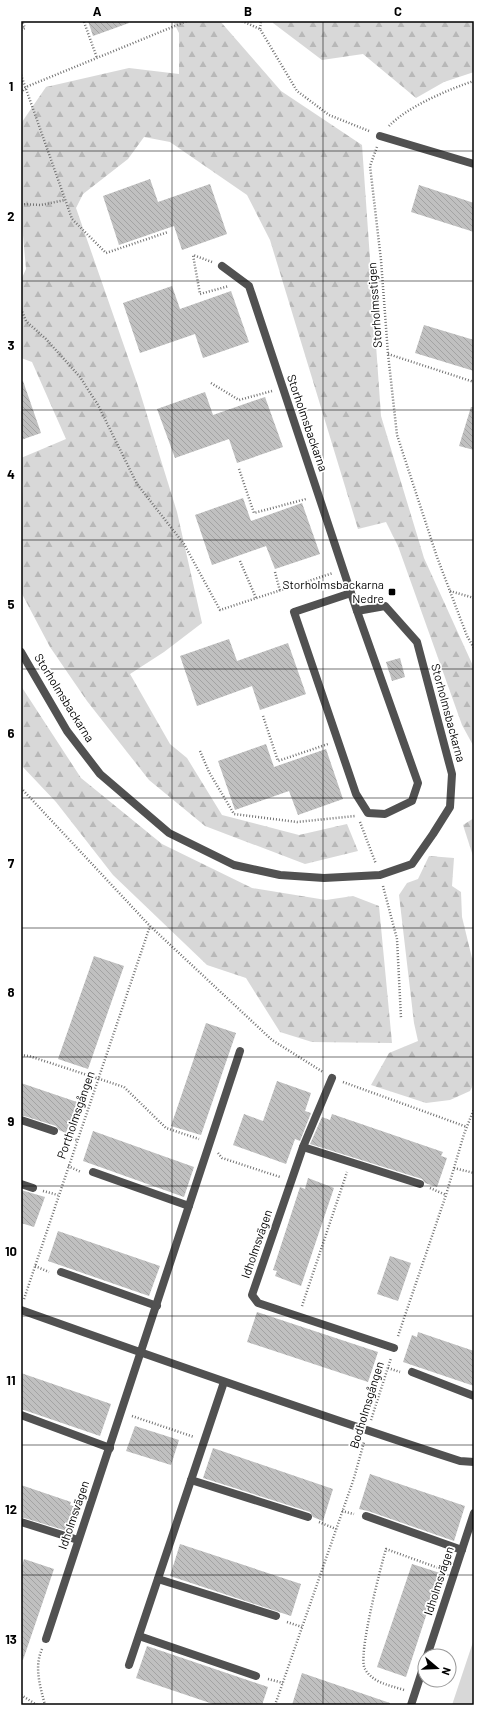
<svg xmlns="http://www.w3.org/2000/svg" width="495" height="1726" font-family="Barlow,sans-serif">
	<defs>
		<pattern id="forest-firs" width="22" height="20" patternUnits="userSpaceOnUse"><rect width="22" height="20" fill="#d8d8d8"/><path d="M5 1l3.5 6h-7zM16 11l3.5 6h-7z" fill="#b8b8b8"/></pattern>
		<pattern id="building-back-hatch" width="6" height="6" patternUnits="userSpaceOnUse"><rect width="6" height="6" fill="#c0c0c0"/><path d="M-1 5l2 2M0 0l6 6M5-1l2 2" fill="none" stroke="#a3a3a3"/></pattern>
	</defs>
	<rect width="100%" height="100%" fill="#fff"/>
	<!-- grass -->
	<path fill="#d8d8d8" d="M474 1639V1705H452Z"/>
	<!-- forest -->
	<g fill="url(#forest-firs)">
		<path d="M173 21H220L281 91 362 145 381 416 424 558 474 668V747L462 725 398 546 386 522 358 529 270 240 247 195 170 142 144 137 128 159 83 194 76 208 138 386 177 512 202 623 164 652 130 674 170 744 187 758 222 815 299 835 347 824 358 851 305 864 205 826 149 780 87 701 50 647 21 592V512L23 485 21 475V458L66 439 32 362 21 358V280L26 269 21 213 22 122 46 87 129 68 179 74V33Z"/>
		<path d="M273 21H474V72L444 82 416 98 363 54 322 60 273 23Z"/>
		<path d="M21 686 81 778 162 844 252 888 326 900 353 896 379 906 392 1043 312 1042 280 1032 246 978 207 965 113 875 56 802 21 765Z"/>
		<path d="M474 818V859L463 825Z"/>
		<path d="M429 856 454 858 452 886 461 892 462 917 472 958 474 957V1083L470 1091 450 1100 426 1103 371 1085 389 1053 418 1041 414 1023 399 895 407 883 418 879Z"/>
	</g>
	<!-- building -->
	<g fill="url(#building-back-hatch)">
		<path d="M88 21H128L129 23 93 36Z"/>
		<path d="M150 179 158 202 210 184 227 234 182 250 174 226 119 245 103 196Z"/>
		<path d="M419 185 474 203V232L411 212Z"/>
		<path d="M172 286 180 309 231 291 249 342 203 358 195 334 140 353 123 303Z"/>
		<path d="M424 325 474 340V371L415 353Z"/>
		<path d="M23 381 41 433 21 440V382Z"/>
		<path d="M205 392 213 415 265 397 283 447 237 463 229 439 175 458 157 409Z"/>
		<path d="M471 407H474V450L459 446Z"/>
		<path d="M243 498 251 521 302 503 320 554 275 569 266 546 212 565 195 515Z"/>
		<path d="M229 639 237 661 288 643 306 694 260 710 252 686 197 706 180 656Z"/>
		<path d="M400 658 405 677 392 681 386 662Z"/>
		<path d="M266 744 274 767 326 749 343 799 298 815 289 791 235 810 218 761Z"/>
		<path d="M94 956 124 966 88 1069 58 1059Z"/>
		<path d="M206 1023 236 1033 201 1135 171 1126Z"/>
		<path d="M277 1081 311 1093 305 1111 311 1113 300 1141 295 1139 286 1164 233 1145 244 1114 263 1121Z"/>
		<path d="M21 1083 77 1102 66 1133 59 1130 56 1126 21 1115Z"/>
		<path d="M332 1114 443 1152 441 1156 447 1158 437 1187 425 1183 422 1179 310 1144 322 1117 330 1120Z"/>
		<path d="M93 1131 194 1167 184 1197 83 1161Z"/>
		<path d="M308 1178 334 1188 301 1286 275 1276 277 1271 273 1270 300 1187 305 1189Z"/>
		<path d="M21 1190 45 1197 34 1227 21 1223Z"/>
		<path d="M58 1231 160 1266 149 1296 48 1261Z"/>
		<path d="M390 1256 411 1263 398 1301 377 1294Z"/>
		<path d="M257 1312 378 1352 368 1382 247 1342Z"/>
		<path d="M418 1332 474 1351V1386L403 1362 412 1335 417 1337Z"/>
		<path d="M21 1373 111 1404 100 1436 21 1409Z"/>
		<path d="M135 1426 179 1440 171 1465 126 1451Z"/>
		<path d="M213 1448 333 1489 323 1521 313 1517 310 1512 203 1478Z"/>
		<path d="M370 1474 465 1506 454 1541 368 1511 359 1509Z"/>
		<path d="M21 1485 71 1502 70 1505 75 1507 67 1531 21 1517Z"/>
		<path d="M180 1544 301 1584 291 1616 170 1576Z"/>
		<path d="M24 1559 54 1569 23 1660H21V1569Z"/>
		<path d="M412 1564 440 1573 406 1677 377 1667Z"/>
		<path d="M147 1646 268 1687 262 1705H216L136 1678Z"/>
		<path d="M302 1673 390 1703V1705H292Z"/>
	</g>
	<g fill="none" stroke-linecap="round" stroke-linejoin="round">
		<!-- path -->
		<g stroke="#737373" stroke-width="2.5" stroke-dasharray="1 2" stroke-linecap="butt">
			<path d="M242 21 260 29 297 91 329 115 369 131"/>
			<path d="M84 22 97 58"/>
			<path d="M260 29 261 21"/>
			<path d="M21 30 25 28 22 21"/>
			<path d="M21 75 72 219 106 253 168 232"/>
			<path d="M21 93 26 87 187 21"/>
			<path d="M389 126C407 107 449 89 474 81"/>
			<path d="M377 147 370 166 381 260 388 354 397 435 437 557 467 636 474 648"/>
			<path d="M21 204 41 205 65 200"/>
			<path d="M212 262 193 255 200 294 229 286"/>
			<path d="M21 309 26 321 46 339 80 377 98 405 137 484 184 544 220 610 333 573"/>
			<path d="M388 354 474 382"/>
			<path d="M211 383 239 400 272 391"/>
			<path d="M239 469 254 513 306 499"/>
			<path d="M240 561 256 598"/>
			<path d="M275 572 280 591"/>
			<path d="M450 591 474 598"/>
			<path d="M263 716 278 761 328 744"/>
			<path d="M200 751 209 772 234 814 297 822 355 816"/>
			<path d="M21 788 150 926 272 1040 323 1072"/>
			<path d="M360 822 376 864"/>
			<path d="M383 886 397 939 401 1018"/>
			<path d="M21 1055 29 1056 124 1087 166 1128 199 1139"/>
			<path d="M343 1082 467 1127"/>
			<path d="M64 1136 77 1140"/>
			<path d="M218 1153 222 1158 280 1177"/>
			<path d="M68 1166 81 1172"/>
			<path d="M454 1168 474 1173"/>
			<path d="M430 1188 446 1195"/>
			<path d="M43 1191 58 1195"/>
			<path d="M35 1266 49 1272"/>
			<path d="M24 1299 150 926"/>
			<path d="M302 1306 347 1172"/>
			<path d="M398 1336 446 1195 464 1134 474 1109"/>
			<path d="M388 1368 400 1372"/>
			<path d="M132 1416 194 1437"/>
			<path d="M371 1420 391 1358"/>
			<path d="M342 1511 354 1514"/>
			<path d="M319 1522 336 1529"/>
			<path d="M287 1622 302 1627"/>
			<path d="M42 1649C34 1667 40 1686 45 1705"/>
			<path d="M268 1679 283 1683"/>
			<path d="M404 1690C389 1685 373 1683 365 1669 357 1657 381 1566 386 1549L444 1570"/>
			<path d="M21 1695 37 1705"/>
			<path d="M275 1705 354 1478 364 1442"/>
		</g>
		<!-- service -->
		<g stroke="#515151" stroke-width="8">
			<path d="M351 593 294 612 356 794 368 813 385 814 412 801 418 783 357 611"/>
			<path d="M332 1078 303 1147 252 1295 258 1303 394 1348"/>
			<path d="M21 1120 54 1131"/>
			<path d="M303 1147 420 1184"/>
			<path d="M93 1172 189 1206"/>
			<path d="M21 1184 33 1188"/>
			<path d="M61 1272 157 1306"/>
			<path d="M412 1372 474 1396"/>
			<path d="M21 1415 110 1448"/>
			<path d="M191 1480 308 1517"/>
			<path d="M366 1516 462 1550"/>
			<path d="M21 1522 78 1540"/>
			<path d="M158 1579 276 1616"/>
			<path d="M139 1636 256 1676"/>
			<path d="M46 1639 240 1051"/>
			<path d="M129 1665 224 1382"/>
		</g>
		<!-- minor -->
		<g stroke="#515151" stroke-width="8">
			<path d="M380 136 474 164"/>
			<path d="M21 652 67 731 100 774 169 833 234 865 280 875 324 878 380 875 412 864 433 834 450 807 452 774 417 642 385 606 357 611 249 286 222 266"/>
			<path d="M21 1310C167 1362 313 1413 460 1461L474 1462"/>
			<path d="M427 1656 474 1513"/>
			<path d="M411 1705 425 1662"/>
		</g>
	</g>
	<!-- grid -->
	<path fill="none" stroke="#000" stroke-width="1" stroke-opacity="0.55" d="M172 21V1705M323 21V1705M21 151H474M21 281H474M21 410H474M21 540H474M21 669H474M21 798H474M21 928H474M21 1057H474M21 1186H474M21 1316H474M21 1445H474M21 1575H474"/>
	<!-- markers -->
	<rect fill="#000" stroke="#fff" stroke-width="1.5" x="388" y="588" width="8" height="8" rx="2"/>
	<g text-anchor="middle" stroke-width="3.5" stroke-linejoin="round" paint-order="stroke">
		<!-- street labels -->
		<g font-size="12" fill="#000" stroke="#fff">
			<text transform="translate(375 305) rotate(-94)" y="4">Storholmsstigen</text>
			<text transform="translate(307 423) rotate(71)" y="4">Storholmsbackarna</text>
			<text transform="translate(64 698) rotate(58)" y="4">Storholmsbackarna</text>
			<text transform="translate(448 713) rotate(75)" y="4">Storholmsbackarna</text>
			<text transform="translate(76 1115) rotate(-71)" y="4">Portholmsgången</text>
			<text transform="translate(257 1244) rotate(-71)" y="4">Idholmsvägen</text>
			<text transform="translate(367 1405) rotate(-73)" y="4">Bodholmsgången</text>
			<text transform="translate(74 1515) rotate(-71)" y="4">Idholmsvägen</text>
			<text transform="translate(439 1581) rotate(-72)" y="4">Idholmsvägen</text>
		</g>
		<!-- poi labels -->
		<g font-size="12" fill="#000" stroke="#fff" text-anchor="end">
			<text x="384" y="589">Storholmsbackarna<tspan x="384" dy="14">Nedre</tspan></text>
		</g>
	</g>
	<!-- border -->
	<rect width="495" height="1726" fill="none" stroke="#ffffff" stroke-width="44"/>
	<!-- north arrow -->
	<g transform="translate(437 1668) rotate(109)"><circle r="19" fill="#ffffff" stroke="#999999"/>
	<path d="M0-3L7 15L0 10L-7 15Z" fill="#000000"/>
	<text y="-6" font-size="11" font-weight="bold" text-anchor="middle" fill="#000000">N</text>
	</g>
	<rect x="22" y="22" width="451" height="1682" fill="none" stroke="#000" stroke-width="1.5"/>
	<g font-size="13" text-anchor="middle" font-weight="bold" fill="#000">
		<text x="97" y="16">A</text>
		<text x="248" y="16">B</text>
		<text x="398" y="16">C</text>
		<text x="11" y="91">1</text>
		<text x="11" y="221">2</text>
		<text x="11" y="350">3</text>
		<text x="11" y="479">4</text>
		<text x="11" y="609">5</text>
		<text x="11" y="738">6</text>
		<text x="11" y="868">7</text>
		<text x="11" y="997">8</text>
		<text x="11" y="1126">9</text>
		<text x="11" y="1256">10</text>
		<text x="11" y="1385">11</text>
		<text x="11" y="1514">12</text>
		<text x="11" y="1644">13</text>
	</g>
</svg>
